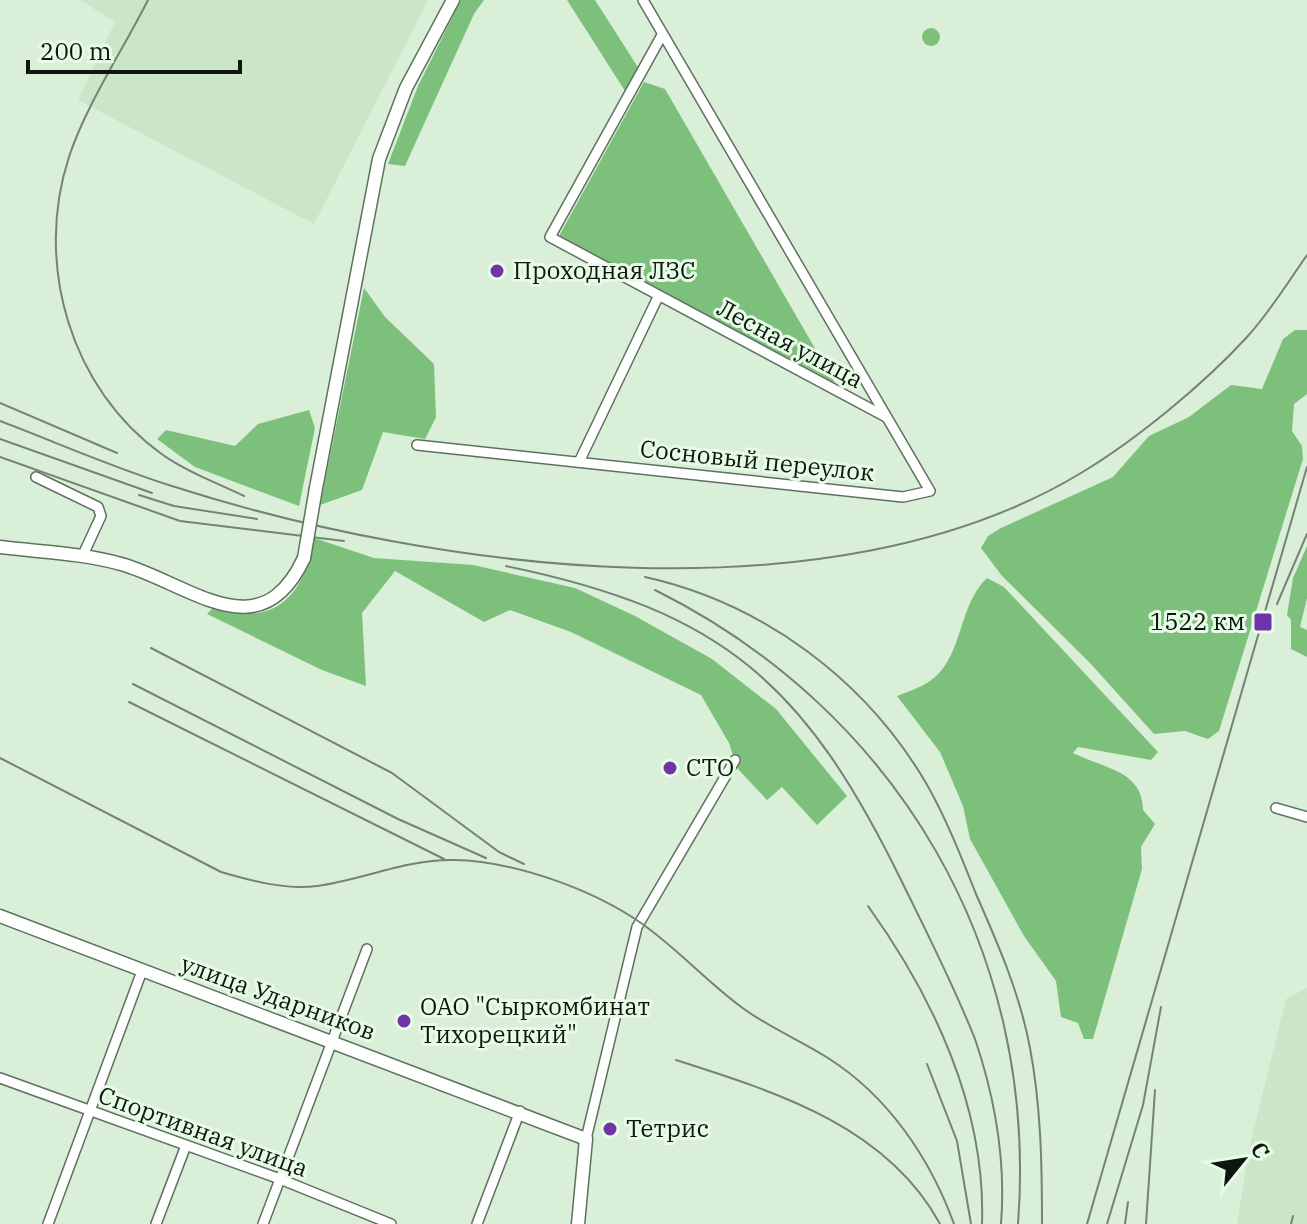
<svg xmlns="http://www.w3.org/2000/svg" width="1307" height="1224" font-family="'IBM Plex Serif',serif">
	<rect width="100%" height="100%" fill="#d9efd8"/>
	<!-- built -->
	<g fill="#cbe5c9">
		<path d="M80 0H428L314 224 78 100 115 22Z"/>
		<path d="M1307 988V1224H1237L1250 1145 1286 999Z"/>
	</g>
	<!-- forest -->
	<g fill="#7cc07c">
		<path d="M461 0H484L474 14 405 166 388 164 418 86Z"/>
		<path d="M567 0H595L639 69 625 91Z"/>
		<circle cx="931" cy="37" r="9"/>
		<path d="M644 82 665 89 835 383 559 236Z"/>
		<path d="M364 288 385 317 434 364 436 417 425 439 383 432 362 490 320 505Z"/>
		<path d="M1295 330H1307V394L1294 404 1292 431 1302 446 1303 459 1219 731 1208 739 1185 731 1154 734 1090 663 1002 576 981 548 988 536 1001 528 1113 477 1149 436 1189 417 1231 385 1262 389 1283 339Z"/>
		<path d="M309 410 315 428 299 506 195 467 157 439 166 430 235 446 258 424Z"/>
		<path d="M314 538 374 558 473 565 575 588 635 616 712 659 776 709 847 796 817 825 782 787 767 800 737 768 729 743 701 695 571 632 510 610 484 622 395 571 362 613 366 686 322 670 207 614 213 608C276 627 303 597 314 538Z"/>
		<path d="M1307 546V598L1300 627 1307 630V657L1291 649V620L1287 615 1293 578Z"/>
		<path d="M987 578 1004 587 1158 752 1151 760 1078 747 1073 753C1102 768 1143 770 1143 810L1155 824 1141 847 1142 869 1093 1039H1084L1078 1023 1061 1017 1056 981 1024 936 970 839 963 806 940 752 897 696C910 691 925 686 935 677 963 652 959 604 987 578Z"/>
	</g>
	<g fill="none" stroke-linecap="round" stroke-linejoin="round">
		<!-- minor casing -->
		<g stroke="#5e715e" stroke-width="12">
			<g id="minor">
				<path d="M662 35 550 237 886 417"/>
				<path d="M417 445 903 497 930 491 643 0"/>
				<path d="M579 462 658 297"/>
				<path d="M36 477 98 507 101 516 82 557"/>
				<path d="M1276 808 1307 817"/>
				<path d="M0 1078 280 1179 391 1224"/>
				<path d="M586 1139 637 927 735 760"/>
				<path d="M48 1224 142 971"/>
				<path d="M156 1224 185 1148"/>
				<path d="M263 1224 367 949"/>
				<path d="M477 1224 520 1111"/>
			</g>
		</g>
		<!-- major casing -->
		<g stroke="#5e715e" stroke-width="15">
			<g id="major">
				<path d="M316 488 379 159 406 88 453 0"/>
				<path d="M0 547C40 552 82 553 121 564 189 583 260 653 304 558"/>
				<path d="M0 916 586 1139 578 1224"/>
			</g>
		</g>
		<!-- minor -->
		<use href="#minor" stroke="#fff" stroke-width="9"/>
		<!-- major -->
		<use href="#major" stroke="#fff" stroke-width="12"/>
		<!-- rail -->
		<g stroke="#758374" stroke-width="2">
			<path d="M148 0C124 48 85 107 69 157 34 263 70 389 163 455 187 472 217 483 244 496"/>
			<path d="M0 403 117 453"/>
			<path d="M0 421C58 443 116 469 175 487 438 571 833 623 1081 473 1136 440 1204 384 1247 337 1270 312 1288 282 1307 255"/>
			<path d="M0 439 152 493"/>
			<path d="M0 457 180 521 344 541"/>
			<path d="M139 495 174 506 257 519"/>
			<path d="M506 566C725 611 806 685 903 884 928 935 954 986 975 1039 995 1098 1006 1161 1001 1224"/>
			<path d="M645 577C762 603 865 679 926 783 946 818 961 856 976 894 998 944 1020 994 1030 1048 1041 1106 1042 1165 1042 1224"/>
			<path d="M655 590C898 711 1039 952 1018 1224"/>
			<path d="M1277 604 1307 534"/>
			<path d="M151 648 392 773 499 852 524 864"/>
			<path d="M133 684 398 819 486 858"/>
			<path d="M129 702 444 859"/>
			<path d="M0 758 221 872C252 881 285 890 317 886 362 880 407 859 454 860 514 861 592 889 641 923 678 949 708 983 744 1009 770 1028 800 1040 828 1058 888 1096 930 1158 954 1224"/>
			<path d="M868 906C934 998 986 1109 982 1224"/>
			<path d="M676 1060C776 1092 887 1126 940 1224"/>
			<path d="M927 1064 957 1141 971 1224"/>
			<path d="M1087 1224 1307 467"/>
			<path d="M1107 1224 1143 1105 1161 1007"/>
			<path d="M1125 1224 1128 1202"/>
			<path d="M1146 1224 1155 1090"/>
			<path d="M1291 1224 1293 1216"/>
		</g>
		<!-- major-bridge casing -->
		<g stroke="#5e715e" stroke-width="15" stroke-linecap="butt">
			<path id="major-bridge" d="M304 558 316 488"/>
		</g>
		<!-- major-bridge -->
		<use href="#major-bridge" stroke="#fff" stroke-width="12"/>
	</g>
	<!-- markers -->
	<g fill="#7033a9" stroke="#e7fce6" stroke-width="3">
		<circle cx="497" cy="271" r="8"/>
		<rect x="1253" y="612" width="20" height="20" rx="4"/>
		<circle cx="670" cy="768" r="8"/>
		<circle cx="404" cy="1021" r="8"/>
		<circle cx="610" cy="1129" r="8"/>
	</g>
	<g text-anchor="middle" stroke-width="6" stroke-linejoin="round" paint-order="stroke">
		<!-- poi labels -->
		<g font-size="24" fill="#0f160f" stroke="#e7fce6" text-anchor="start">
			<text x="513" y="279">Проходная ЛЗС</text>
			<text x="1245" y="630" text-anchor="end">1522 км</text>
			<text x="686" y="776">СТО</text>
			<text x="420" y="1015">ОАО "Сыркомбинат<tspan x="420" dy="28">Тихорецкий"</tspan></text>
			<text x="626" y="1137">Тетрис</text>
		</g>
		<!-- street labels -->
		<g font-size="24" fill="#0f160f" stroke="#e7fce6">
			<text transform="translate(790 344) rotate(28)" y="8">Лесная улица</text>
			<text transform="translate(757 461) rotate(6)" y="8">Сосновый переулок</text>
			<text transform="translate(278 998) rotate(20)" y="8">улица Ударников</text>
			<text transform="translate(203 1132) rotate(20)" y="8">Спортивная улица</text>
		</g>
	</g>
	<!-- north arrow -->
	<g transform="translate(1243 1160) rotate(60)" stroke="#e7fce6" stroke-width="6" paint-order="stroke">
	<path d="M0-6L14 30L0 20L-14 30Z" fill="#0f160f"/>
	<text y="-12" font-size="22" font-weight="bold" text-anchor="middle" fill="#0f160f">С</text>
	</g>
	<!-- scale -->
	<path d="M28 60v12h212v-12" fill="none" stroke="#0f160f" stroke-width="4"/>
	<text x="40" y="60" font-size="24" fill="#0f160f" stroke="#e7fce6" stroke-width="6" paint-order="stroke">200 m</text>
</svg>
